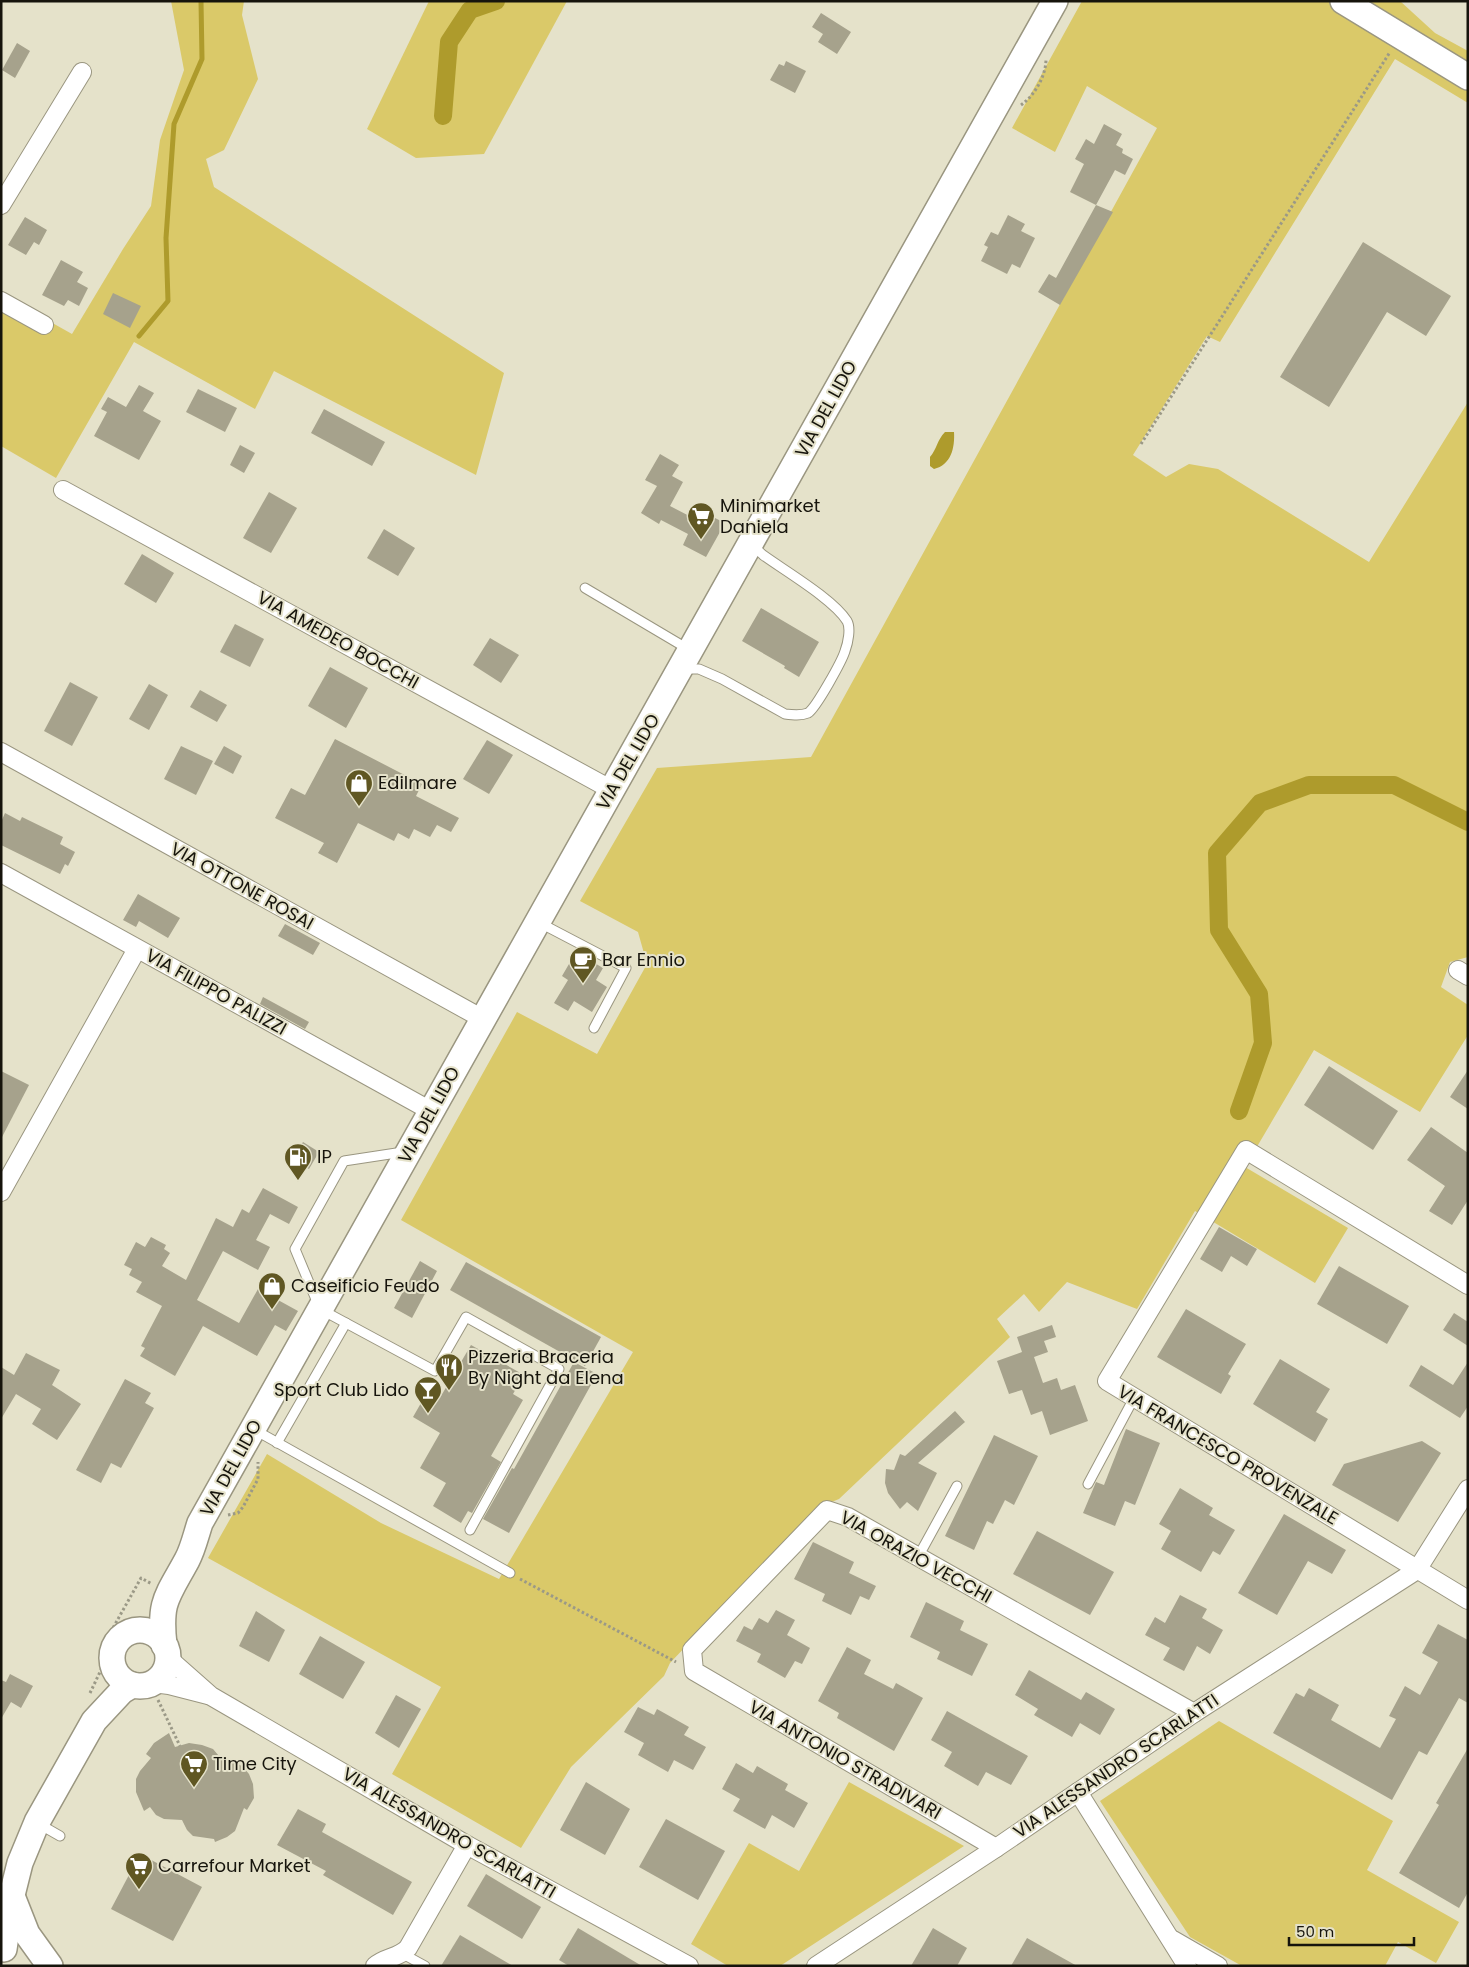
<svg xmlns="http://www.w3.org/2000/svg" width="1469" height="1967" font-family="Poppins,sans-serif">
	<rect width="100%" height="100%" fill="#e5e2ca"/>
	<!-- green -->
	<g fill="#dac969">
		<path d="M171 1H244L242 15 258 79 224 150 206 159 214 187 504 373 476 475 274 371 255 409 134 342 56 478 1 446V309L8 298 72 334 123 249 151 206 160 140 184 70Z"/>
		<path d="M429 1H567L484 154 416 158 367 129Z"/>
		<path d="M1082 1H1400L1435 33 1468 51V103L1395 59 1220 342 1207 336 1133 455 1166 477 1189 464 1218 469 1369 562 1468 402V957L1450 962 1441 987 1468 1005V1035L1420 1112 1314 1050 1245 1167 1348 1228 1315 1283 1195 1211 1137 1309 1067 1282 1039 1312 1024 1294 997 1319 1010 1337 839 1499 817 1508 670 1663 664 1676 571 1767 521 1848 392 1774 441 1687 208 1558 267 1454 381 1523 499 1579 633 1352 401 1220 517 1012 597 1054 647 964 638 932 580 901 657 768 811 757 1157 128 1087 86 1055 152 1012 128Z"/>
		<path d="M1219 1721 1393 1821 1367 1870 1459 1922 1436 1963 1398 1942 1385 1966H1242L1190 1937 1100 1801Z"/>
		<path d="M849 1782 964 1846 780 1966H728L691 1944 749 1843 799 1871Z"/>
	</g>
	<!-- water -->
	<path fill="#ae9b2c" d="M945 432H954C955 448 951 465 934 469L930 466V457C937 449 937 440 945 432Z"/>
	<g fill="none" stroke-linecap="round" stroke-linejoin="round">
		<!-- stream -->
		<path stroke="#ae9b2c" stroke-width="5" d="M139 336 168 301 166 238 174 124 202 59 201 1"/>
		<!-- canal -->
		<g stroke="#ae9b2c" stroke-width="18">
			<path d="M443 116 449 42 470 10 496 1"/>
			<path d="M1239 1111 1263 1043 1259 994 1219 930 1217 853 1260 803 1309 785H1394L1468 822"/>
		</g>
	</g>
	<!-- building -->
	<g fill="#a6a28c">
		<path d="M821 13 851 32 837 54 818 42 823 34 812 27Z"/>
		<path d="M17 43 30 51 15 78 2 70Z"/>
		<path d="M786 61 806 71 795 93 770 80 779 64 784 66Z"/>
		<path d="M1104 124 1122 134 1116 145 1123 149 1122 153 1133 159 1125 175 1115 170 1096 205 1113 212 1060 305 1038 292 1049 274 1056 278 1096 205 1070 192 1084 164 1075 159 1086 139 1094 144Z"/>
		<path d="M1008 215 1025 224 1021 231 1035 238 1020 268 1012 264 1007 274 981 261 988 247 984 245 991 232 998 235Z"/>
		<path d="M25 217 47 230 39 245 34 242 26 255 8 245Z"/>
		<path d="M1363 242 1451 296 1426 336 1387 312 1329 407 1280 377Z"/>
		<path d="M61 260 83 272 77 282 88 288 79 306 68 300 64 306 42 295Z"/>
		<path d="M113 293 141 306 130 328 103 314Z"/>
		<path d="M139 385 154 393 143 411 161 421 139 460 94 436 107 412 101 409 108 397 126 407Z"/>
		<path d="M198 389 237 408 225 432 186 412Z"/>
		<path d="M324 409 385 442 372 466 311 433Z"/>
		<path d="M240 445 255 453 244 473 230 465Z"/>
		<path d="M660 454 679 465 672 476 683 482 670 506 697 520 701 511 725 523 706 557 683 545 688 534 661 520 659 524 641 513 657 486 645 480Z"/>
		<path d="M269 492 297 508 271 553 243 538Z"/>
		<path d="M384 529 415 548 398 576 367 558Z"/>
		<path d="M142 554 174 573 156 603 124 584Z"/>
		<path d="M761 608 819 642 799 677 784 668 785 666 742 641Z"/>
		<path d="M235 624 264 639 250 667 220 652Z"/>
		<path d="M490 638 519 655 501 683 473 665Z"/>
		<path d="M330 667 368 688 346 728 308 706Z"/>
		<path d="M70 682 98 697 72 746 44 731Z"/>
		<path d="M149 684 168 695 149 730 129 719Z"/>
		<path d="M200 690 227 705 217 722 190 707Z"/>
		<path d="M335 739 422 784 416 796 459 818 451 832 437 825 430 837 414 829 409 839 398 833 394 841 358 823 337 863 318 853 324 843 275 818 291 788 305 795Z"/>
		<path d="M487 740 513 755 489 794 463 779Z"/>
		<path d="M181 746 213 761 196 795 164 779Z"/>
		<path d="M224 746 242 756 233 774 214 764Z"/>
		<path d="M5 813 20 821 22 817 63 837 60 844 75 852 68 866 65 864 60 874 1 845V822Z"/>
		<path d="M138 894 180 918 168 938 139 921 136 927 123 920Z"/>
		<path d="M285 924 320 943 313 955 278 936Z"/>
		<path d="M576 952 603 968 596 980 607 987 592 1012 574 1001 568 1011 554 1003 568 980 562 976Z"/>
		<path d="M263 997 309 1022 305 1029 260 1004Z"/>
		<path d="M1329 1066 1398 1111 1373 1150 1304 1105Z"/>
		<path d="M1468 1070V1109L1450 1097Z"/>
		<path d="M1 1071 29 1085 1 1139Z"/>
		<path d="M1431 1127 1468 1153V1200L1452 1225 1429 1211 1445 1186 1407 1160Z"/>
		<path d="M303 1142 319 1152 309 1169 292 1159Z"/>
		<path d="M263 1188 298 1207 289 1224 270 1214 256 1240 270 1247 258 1270 223 1251 197 1300 239 1323 258 1289 298 1311 286 1331 275 1325 257 1356 203 1326 175 1376 140 1356 145 1348 141 1346 162 1306 136 1292 142 1282 129 1275 132 1269 124 1265 136 1242 145 1247 151 1237 166 1245 164 1249 170 1253 162 1266 186 1280 216 1218 233 1227 242 1209 249 1213Z"/>
		<path d="M1219 1227 1257 1249 1247 1266 1231 1256 1222 1272 1200 1259Z"/>
		<path d="M420 1261 437 1271 412 1318 394 1308Z"/>
		<path d="M466 1262 601 1337 585 1366 450 1290Z"/>
		<path d="M1339 1266 1409 1306 1387 1344 1317 1304Z"/>
		<path d="M1186 1309 1246 1344 1228 1374 1231 1376 1221 1394 1157 1357Z"/>
		<path d="M1454 1313 1468 1322V1346L1443 1330Z"/>
		<path d="M1052 1325 1056 1337 1044 1341 1048 1352 1034 1357 1043 1383 1057 1378 1061 1390 1075 1385 1088 1421 1050 1435 1042 1411 1031 1415 1022 1390 1009 1394 997 1361 1022 1352 1017 1337Z"/>
		<path d="M471 1345 524 1375 513 1394 523 1400 491 1456 501 1462 472 1513 468 1511 461 1523 433 1506 446 1483 420 1468 440 1433 413 1417 429 1389 441 1396Z"/>
		<path d="M26 1353 60 1370 52 1385 81 1404 57 1440 32 1424 41 1409 16 1394 1 1419V1367L14 1375Z"/>
		<path d="M1280 1359 1330 1389 1316 1412 1328 1419 1315 1442 1253 1404Z"/>
		<path d="M574 1362 597 1374 509 1533 483 1519 512 1468 514 1469Z"/>
		<path d="M1468 1362V1406L1460 1418 1409 1386 1421 1365 1453 1385Z"/>
		<path d="M125 1379 151 1393 145 1403 154 1408 121 1468 111 1463 101 1483 76 1470Z"/>
		<path d="M955 1411 965 1422 918 1463 937 1473 918 1511 907 1502 900 1509 888 1493 885 1483 886 1469 894 1470 900 1454 905 1456Z"/>
		<path d="M1126 1429 1160 1443 1135 1505 1125 1501 1115 1526 1083 1513 1096 1482 1104 1485Z"/>
		<path d="M994 1435 1038 1456 1014 1505 1005 1500 993 1524 987 1521 974 1550 945 1536Z"/>
		<path d="M1422 1441 1441 1453 1398 1522 1332 1485 1344 1464Z"/>
		<path d="M1180 1488 1213 1508 1209 1515 1235 1530 1220 1555 1213 1551 1201 1572 1161 1549 1171 1531 1159 1524Z"/>
		<path d="M1284 1514 1346 1550 1332 1574 1308 1561 1277 1615 1238 1593Z"/>
		<path d="M1037 1531 1114 1572 1090 1615 1013 1574Z"/>
		<path d="M813 1542 854 1562 849 1573 876 1586 869 1600 860 1596 851 1615 822 1601 825 1594 794 1579Z"/>
		<path d="M1180 1595 1207 1609 1202 1618 1223 1630 1210 1654 1197 1646 1184 1671 1163 1660 1170 1648 1145 1635 1155 1617 1165 1623Z"/>
		<path d="M926 1602 964 1621 960 1630 988 1644 972 1676 937 1659 940 1652 910 1637Z"/>
		<path d="M776 1610 795 1620 787 1635 810 1648 802 1664 795 1661 785 1678 757 1662 761 1654 736 1641 744 1626 752 1630 759 1618 768 1623Z"/>
		<path d="M256 1611 285 1630 269 1662 239 1646Z"/>
		<path d="M1438 1624 1468 1640V1703L1459 1698 1427 1755 1419 1751 1392 1800 1273 1733 1296 1693 1304 1697 1309 1688 1339 1705 1331 1720 1380 1748 1396 1719 1389 1716 1405 1686 1420 1695 1438 1662 1422 1653Z"/>
		<path d="M320 1636 365 1662 343 1699 299 1674Z"/>
		<path d="M847 1647 871 1660 864 1674 893 1689 896 1683 923 1698 894 1751 837 1718 839 1713 818 1701Z"/>
		<path d="M1029 1670 1081 1700 1086 1692 1115 1709 1100 1735 1080 1723 1072 1737 1034 1715 1038 1709 1015 1695Z"/>
		<path d="M10 1674 33 1686 21 1708 11 1702 1 1719V1680L6 1682Z"/>
		<path d="M396 1695 421 1709 399 1748 375 1733Z"/>
		<path d="M638 1707 654 1715 657 1709 689 1727 684 1735 706 1747 693 1770 674 1760 668 1772 638 1755 644 1743 624 1732Z"/>
		<path d="M947 1711 1028 1756 1011 1785 986 1772 978 1786 944 1766 952 1752 931 1740Z"/>
		<path d="M169 1733 175 1747 189 1743 202 1745 213 1749 224 1762 229 1758 243 1767 249 1774 253 1784 254 1798 247 1810 244 1808 235 1831 227 1837 215 1842 214 1839 193 1836 187 1830 182 1820 164 1819 156 1815 150 1807 144 1811 136 1792V1779L140 1771 151 1758 146 1754 154 1743Z"/>
		<path d="M1468 1748V1892L1459 1908 1399 1873 1439 1805 1436 1803Z"/>
		<path d="M736 1763 753 1773 757 1766 788 1784 785 1790 808 1803 794 1828 772 1815 765 1829 733 1811 740 1799 722 1789Z"/>
		<path d="M586 1782 630 1809 605 1855 560 1830Z"/>
		<path d="M298 1809 326 1824 322 1832 412 1882 393 1915 323 1875 326 1871 277 1845Z"/>
		<path d="M666 1819 725 1851 698 1900 639 1867Z"/>
		<path d="M140 1854 202 1887 173 1941 111 1909Z"/>
		<path d="M486 1874 541 1907 522 1939 467 1906Z"/>
		<path d="M578 1928 642 1966H569L559 1960Z"/>
		<path d="M933 1928 967 1948 957 1966H911Z"/>
		<path d="M460 1935 513 1966H441Z"/>
		<path d="M1027 1938 1077 1966H1011Z"/>
	</g>
	<g fill="none" stroke-linecap="round" stroke-linejoin="round">
		<!-- lane casing -->
		<g stroke="#9a9680" stroke-width="11">
			<g id="lane">
				<path d="M585 588 688 649"/>
				<path d="M683 669H699L722 679 785 714C793 715 801 716 808 713 816 708 842 661 845 651 848 643 851 628 847 621 833 599 785 571 763 555L752 545"/>
				<path d="M540 923 626 968 594 1028"/>
				<path d="M403 1152 344 1161 295 1249 320 1309 435 1371 466 1317 559 1369 470 1530"/>
				<path d="M253 1429 510 1573"/>
				<path d="M277 1443 346 1323"/>
				<path d="M1088 1484 1134 1398"/>
				<path d="M918 1557 957 1486"/>
				<path d="M39 1824 60 1836"/>
				<path d="M403 1954 425 1966"/>
			</g>
		</g>
		<!-- street casing -->
		<g stroke="#9a9680" stroke-width="20">
			<g id="street">
				<path d="M1 205 82 72"/>
				<path d="M1 301 44 325"/>
				<path d="M63 490 612 790"/>
				<path d="M1 752 483 1019"/>
				<path d="M1 873 431 1111"/>
				<path d="M1458 970 1468 976"/>
				<path d="M1 1192 137 949"/>
				<path d="M1468 1285 1246 1150 1107 1381 1468 1600"/>
				<path d="M168 1658 211 1696 467 1845 689 1966"/>
				<path d="M153 1683 169 1685 208 1695"/>
				<path d="M1078 1792 1187 1966"/>
				<path d="M996 1848 694 1671 692 1650 827 1510 848 1517 1194 1713"/>
				<path d="M1173 1940 1218 1966"/>
				<path d="M375 1966C385 1957 399 1958 408 1948L467 1845"/>
				<path d="M816 1966 996 1848 1194 1713 1417 1570 1468 1489"/>
			</g>
		</g>
		<!-- secondary casing -->
		<g stroke="#9a9680" stroke-width="28">
			<g id="secondary">
				<path d="M1343 1 1468 77"/>
				<circle cx="140" cy="1658" r="28"/>
				<path d="M164 1645C159 1601 167 1597 187 1560 193 1549 196 1535 200 1523L1055 1"/>
				<path d="M12 1896 27 1934 50 1966"/>
				<path d="M4 1949 12 1895 20 1863 37 1822 94 1721 122 1691 132 1685"/>
			</g>
		</g>
		<!-- path -->
		<g stroke="#9b9987" stroke-width="3" stroke-dasharray="2.5 2.5" stroke-linecap="butt">
			<path d="M1021 105C1035 95 1046 76 1046 59"/>
			<path d="M1141 444 1390 52"/>
			<path d="M228 1515 238 1513 243 1507 258 1479V1462"/>
			<path d="M520 1579 676 1662"/>
			<path d="M90 1693 101 1670 105 1646 109 1635 141 1578 152 1584"/>
			<path d="M158 1700 180 1746"/>
		</g>
		<!-- lane -->
		<use href="#lane" stroke="#fff" stroke-width="9"/>
		<!-- street -->
		<use href="#street" stroke="#fff" stroke-width="18"/>
		<!-- secondary -->
		<use href="#secondary" stroke="#fff" stroke-width="25"/>
	</g>
	<!-- icons -->
	<defs>
		<g id="supermarket-pin" transform="scale(1.4375)"><path d="M0 17L-7.5 6A9.5 9.5 0 1 1 7.5 6Z" fill="#605723" stroke="#e5e2ca"/><path d="M-6-5.5h2.5l.6 2H6L4.5 2H-2.5L-4.4-4H-6ZM-1.5 3.2a1.3 1.3 0 1 0 .1 0ZM3 3.2a1.3 1.3 0 1 0 .1 0Z" fill="#fff"/></g>
		<g id="shop-pin" transform="scale(1.4375)"><path d="M0 17L-7.5 6A9.5 9.5 0 1 1 7.5 6Z" fill="#605723" stroke="#e5e2ca"/><path d="M-5-2.5h2.3a2.7 3.5 0 0 1 5.4 0H5L5.5 6h-11ZM-1.5-2.5h3a1.5 2.3 0 0 0-3 0Z" fill="#fff"/></g>
		<g id="cafe-pin" transform="scale(1.4375)"><path d="M0 17L-7.5 6A9.5 9.5 0 1 1 7.5 6Z" fill="#605723" stroke="#e5e2ca"/><path d="M-5.5-4.5H6V0H3Q3 3.5 0 3.5H-2.5Q-5.5 3.5-5.5 0ZM3-3.2v2h1.7v-2ZM-6 4.5H4V6H-6Z" fill="#fff"/></g>
		<g id="fuel-pin" transform="scale(1.4375)"><path d="M0 17L-7.5 6A9.5 9.5 0 1 1 7.5 6Z" fill="#605723" stroke="#e5e2ca"/><path d="M-5.5-6h7V0h2V4h1.3V-2.5L3-4.5l.8-.8L6-3V5H2.5V1h-1V6h-7ZM-4.2-4.7v3.2H.2V-4.7Z" fill="#fff"/></g>
		<g id="restaurant-pin" transform="scale(1.4375)"><path d="M0 17L-7.5 6A9.5 9.5 0 1 1 7.5 6Z" fill="#605723" stroke="#e5e2ca"/><path d="M-5-6h1v4h1v-4h1v4h1v-4h1v5L-1.5 .5V6h-2V.5L-5-1ZM5-6V6H3V1.5H1.5Q1.5-4 5-6Z" fill="#fff"/></g>
		<g id="bar-pin" transform="scale(1.4375)"><path d="M0 17L-7.5 6A9.5 9.5 0 1 1 7.5 6Z" fill="#605723" stroke="#e5e2ca"/><path d="M-6-5H6L.8 .8V4.5H3.5V6h-7V4.5H-.8V.8Z" fill="#fff"/></g>
	</defs>
	<g fill-rule="evenodd">
		<use href="#supermarket-pin" x="701" y="516"/>
		<use href="#shop-pin" x="359" y="783"/>
		<use href="#cafe-pin" x="583" y="960"/>
		<use href="#fuel-pin" x="298" y="1157"/>
		<use href="#shop-pin" x="272" y="1286"/>
		<use href="#restaurant-pin" x="449" y="1367"/>
		<use href="#bar-pin" x="428" y="1390"/>
		<use href="#supermarket-pin" x="194" y="1764"/>
		<use href="#supermarket-pin" x="139" y="1866"/>
	</g>
	<g text-anchor="middle" stroke-width="4" stroke-linejoin="round" paint-order="stroke">
		<!-- street labels -->
		<g font-size="18" fill="#16140c" stroke="#e5e2ca">
			<text transform="translate(826 409) rotate(-61)" y="6">VIA DEL LIDO</text>
			<text transform="translate(338 640) rotate(29)" y="6">VIA AMEDEO BOCCHI</text>
			<text transform="translate(628 762) rotate(-60)" y="6">VIA DEL LIDO</text>
			<text transform="translate(242 886) rotate(29)" y="6">VIA OTTONE ROSAI</text>
			<text transform="translate(216 992) rotate(29)" y="6">VIA FILIPPO PALIZZI</text>
			<text transform="translate(429 1115) rotate(-61)" y="6">VIA DEL LIDO</text>
			<text transform="translate(1228 1455) rotate(31)" y="6">VIA FRANCESCO PROVENZALE</text>
			<text transform="translate(231 1468) rotate(-61)" y="6">VIA DEL LIDO</text>
			<text transform="translate(916 1557) rotate(29)" y="6">VIA ORAZIO VECCHI</text>
			<text transform="translate(845 1760) rotate(30)" y="6">VIA ANTONIO STRADIVARI</text>
			<text transform="translate(1116 1766) rotate(-34)" y="6">VIA ALESSANDRO SCARLATTI</text>
			<text transform="translate(449 1833) rotate(30)" y="6">VIA ALESSANDRO SCARLATTI</text>
		</g>
		<!-- poi labels -->
		<g font-size="18" fill="#16140c" stroke="#e5e2ca" text-anchor="start">
			<text x="720" y="512">Minimarket<tspan x="720" dy="21">Daniela</tspan></text>
			<text x="378" y="789">Edilmare</text>
			<text x="602" y="966">Bar Ennio</text>
			<text x="317" y="1163">IP</text>
			<text x="291" y="1292">Caseificio Feudo</text>
			<text x="468" y="1363">Pizzeria Braceria<tspan x="468" dy="21">By Night da Elena</tspan></text>
			<text x="409" y="1396" text-anchor="end">Sport Club Lido</text>
			<text x="213" y="1770">Time City</text>
			<text x="158" y="1872">Carrefour Market</text>
		</g>
	</g>
	<!-- border -->
	<rect width="1469" height="1967" fill="none" stroke="#16140c" stroke-width="5"/>
	<!-- scale -->
	<path d="M1289 1937v8h125v-8" fill="none" stroke="#16140c" stroke-width="2.5"/>
	<text x="1296" y="1937" font-size="15" fill="#16140c" stroke="#e5e2ca" stroke-width="4" paint-order="stroke">50 m</text>
</svg>
